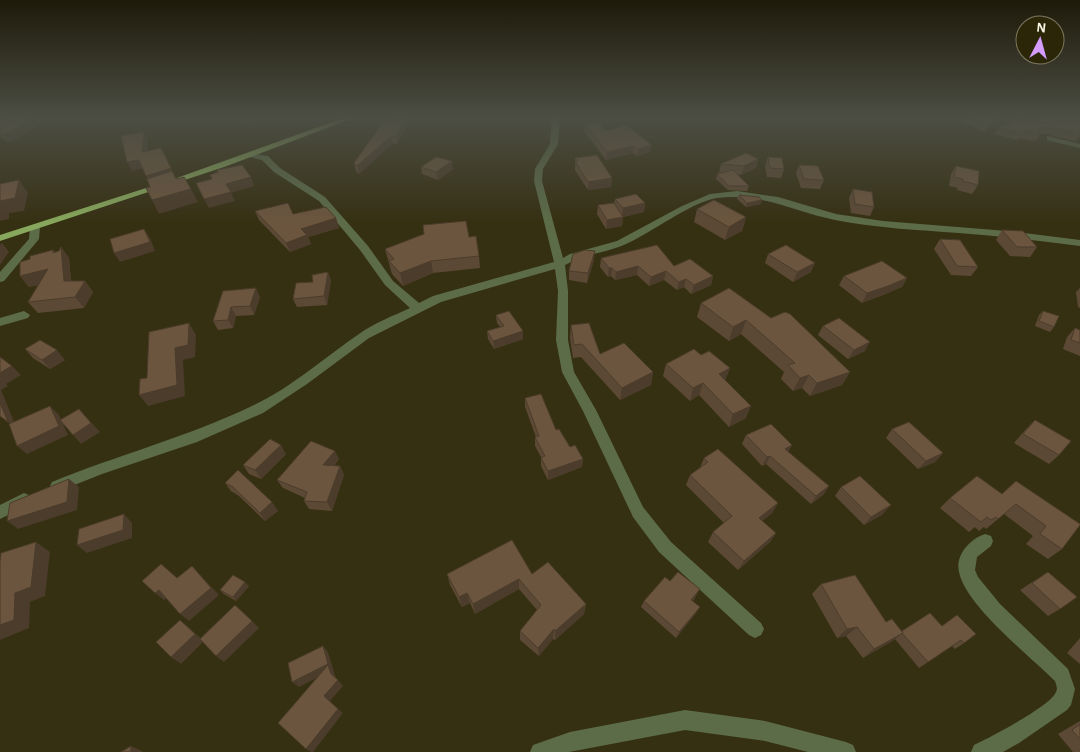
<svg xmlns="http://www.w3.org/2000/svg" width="1080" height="752" font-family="'Alegreya Sans',sans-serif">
	<rect width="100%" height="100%" fill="#363013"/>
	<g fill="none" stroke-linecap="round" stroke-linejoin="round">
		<!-- minor -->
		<g fill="#5c6c49" fill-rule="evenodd">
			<path d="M552 117H560L558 144 543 169 542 181 563 258 570 254 617 241 682 206 710 194 737 191 778 197 836 214 883 221 1007 231 1080 240V246C1040 241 1000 236 959 233 918 230 876 228 835 220 795 212 760 192 717 198 691 202 651 233 626 244 606 253 584 254 565 265L568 291V340L574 372 596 410 643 507 671 542 761 623 764 629 761 635 755 638 749 635 659 552 633 517 583 411 562 372 556 340 558 291 555 269 441 302 369 338 307 384 263 413 197 442 102 474 57 492 52 490 50 486 52 482C118 455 187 437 252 406 291 388 324 358 359 334 374 323 393 316 410 308L385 285 360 250 319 201 274 172 262 160 250 157V153L268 156 280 168 325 197 368 246 393 281 419 303 433 296 554 262 534 181 535 169 550 144Z"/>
			<path d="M1047 136 1080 144V148L1047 140Z"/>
			<path d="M35 224 40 227 39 239 4 281 0 282V272L29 239 30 227Z"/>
			<path d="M24 311 30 315 28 318 0 326V318Z"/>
			<path d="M24 493 29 495 31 500 29 505 0 519V505Z"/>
			<path d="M985 534 991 536 993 541 991 546 977 557 975 570 978 577 1000 604 1068 669 1075 689 1071 705 1067 710 1019 743 1003 752H971L974 745C988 739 1052 705 1056 692 1058 689 1056 684 1055 681 1030 656 966 606 959 572 955 555 970 539 985 534Z"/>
			<path d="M685 710 765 721 846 742 853 745 856 752H808L765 741 685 730 569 752H530L533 745 570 732Z"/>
		</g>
		<!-- major -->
		<path fill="#87a75c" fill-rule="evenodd" d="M346 117H356L224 167 0 241V235L174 179Z"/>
	</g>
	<!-- wall -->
	<g fill="#5c4935">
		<path d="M0 117H51L14 140 8 142 0 136Z"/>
		<path d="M392 117H411L412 118 397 144 393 143 359 174 356 171 354 163 393 119Z"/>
		<path d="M966 117H1000L984 132 963 121Z"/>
		<path d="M1080 117V137L1075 141 1047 134H1040L1036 141 1019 138 1018 140 994 134 998 128 1032 121Z"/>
		<path d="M585 124 605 131 652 145 650 152 637 156 633 153 606 160 584 131Z"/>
		<path d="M768 157 784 169 781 178 767 177 765 165Z"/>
		<path d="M575 158 612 178 611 187 588 190 575 170Z"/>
		<path d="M758 159 756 168 741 175 737 174 749 186 747 191 728 190 716 179 717 174 722 173H719L721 164Z"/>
		<path d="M799 165 824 180 820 189 801 188 796 173Z"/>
		<path d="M956 166 978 185 972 194 957 190 958 188 949 186 951 174Z"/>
		<path d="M421 167 453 169 438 180 422 174Z"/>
		<path d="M853 189 874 207 870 216 851 213 849 198Z"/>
		<path d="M739 195 761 204 746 207 737 199Z"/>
		<path d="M615 199 645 203 644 212 623 217 622 226 606 229 597 214 598 205 614 204Z"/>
		<path d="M697 209 746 217 742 231 725 240 694 222Z"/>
		<path d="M255 211 336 218 339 228 308 237 311 244 290 252 259 220Z"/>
		<path d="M1002 230 1037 247 1030 257 1010 256 996 240Z"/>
		<path d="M469 237 479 256 480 268 433 273 403 286 392 274 385 249Z"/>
		<path d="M940 239 978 267 971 276 951 275 934 249Z"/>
		<path d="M61 247 69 258 71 281H85L93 292 84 308 38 313 28 302 39 285 29 287 20 276 30 259 53 250 55 252 59 251Z"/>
		<path d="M768 254 811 272 793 282 765 263Z"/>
		<path d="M601 258 674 266 713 276 711 285 691 294 684 287 677 290 664 280 649 286 637 275 615 280 611 276 608 277 600 267Z"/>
		<path d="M594 260 587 283 569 280V271Z"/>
		<path d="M844 276 907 278 902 287 883 295 862 303 839 285Z"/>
		<path d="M331 280 327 305 297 307 293 299 313 282Z"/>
		<path d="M1080 288V308L1078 307 1076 292Z"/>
		<path d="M223 291 260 297 254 315 236 316 233 328 218 330 213 321Z"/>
		<path d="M701 303 771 318 850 372 842 385 810 396 802 388 793 391 781 379 784 372 741 334 729 341 697 317Z"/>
		<path d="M1043 311 1054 327 1050 332 1035 326 1039 315Z"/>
		<path d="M496 315 523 339 494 349 488 339 487 331 500 327 497 323Z"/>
		<path d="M571 325 600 354 653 372 651 385 620 400 581 357 573 358 570 338Z"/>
		<path d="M823 326 865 351 848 359 818 335Z"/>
		<path d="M1075 328 1080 330V356L1063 349 1067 337Z"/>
		<path d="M25 349 65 360 50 369 33 358Z"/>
		<path d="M701 355 730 368 725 380 746 418 729 427 699 395 690 401 663 376 666 364Z"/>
		<path d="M525 398 556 430 570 447 583 459 582 467 548 480 541 466V457L535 446V437H536L525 407Z"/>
		<path d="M1035 420 1059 455 1049 464 1014 443 1026 429Z"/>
		<path d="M892 429 943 453 935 462 918 469 886 438Z"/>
		<path d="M746 435 792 445 788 452 829 486 823 495 811 504 766 464 762 466 742 444Z"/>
		<path d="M286 454 261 479 249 474 243 465Z"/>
		<path d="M704 458 778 503 772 513 762 521 776 533 770 542 738 570 708 542 713 532 724 523 686 485 690 475 700 468Z"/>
		<path d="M339 459 334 466H340L344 475 332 511 309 509 304 501 305 498 283 488 277 480Z"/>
		<path d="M1016 481 1062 549 1048 559 1026 544 1033 536 1004 514 986 529 984 527 979 531 975 527 969 532 940 508 950 498 1002 494Z"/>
		<path d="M225 483 278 511 265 521 239 496 231 491Z"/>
		<path d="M841 487 883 514 864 525 835 496Z"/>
		<path d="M1048 572 1060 609 1048 616 1020 590Z"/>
		<path d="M447 574H532L586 604 584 614 555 640 553 639 539 656 520 640V631L537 610 519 589 475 614 470 603 462 607 450 585Z"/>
		<path d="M670 581 696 596 693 601 700 607 696 613 676 638 641 607 644 601Z"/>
		<path d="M821 584 902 631 942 626 957 615 964 643 955 649 952 646 919 668 895 639 863 658 846 636 837 638 812 594Z"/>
		<path d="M249 586 236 601 224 594 220 590Z"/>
		<path d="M1080 638V664L1067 653Z"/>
		<path d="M1080 721V752H1073L1058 734Z"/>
	</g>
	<!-- shaded-wall -->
	<g fill="#4b3c2b">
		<path d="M34 117H51L14 140 8 142 3 134Z"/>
		<path d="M243 117H253L254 122 239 125 236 118Z"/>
		<path d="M407 117H411L412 118 397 144 396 136Z"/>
		<path d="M997 117H1000L984 132 987 126Z"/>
		<path d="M144 132 148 140 146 160 142 152Z"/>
		<path d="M1080 134V137L1075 141Z"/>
		<path d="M391 136 393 143 359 174 357 166Z"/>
		<path d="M652 145 650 152 637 156 638 149Z"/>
		<path d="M633 146V153L606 160 607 152Z"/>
		<path d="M758 159 756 168 741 175 744 166Z"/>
		<path d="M139 160 144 168 132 171 127 162Z"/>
		<path d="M452 161 453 169 438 180 436 172Z"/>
		<path d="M171 168 175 177 151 185 146 176Z"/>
		<path d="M251 177 254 186 231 193 235 201 209 208 204 199 226 184Z"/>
		<path d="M612 178 611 187 588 190V182Z"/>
		<path d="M19 180 28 193 24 211 9 213V219L0 221V201Z"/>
		<path d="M191 189 198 202 159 214 152 200Z"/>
		<path d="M762 200 761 204 746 207 747 203Z"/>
		<path d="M645 203 644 212 622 217 623 208Z"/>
		<path d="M623 217 622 226 606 229 607 220Z"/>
		<path d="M746 217 742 231 725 240 729 227Z"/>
		<path d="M336 218 339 228 308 237 311 244 290 252 286 243 301 229Z"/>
		<path d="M144 229 150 238 155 251 120 262 114 253Z"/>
		<path d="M2 243 9 252 0 265V245Z"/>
		<path d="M61 247 69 258 72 292 64 281Z"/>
		<path d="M595 251 594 260 587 283 588 273Z"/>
		<path d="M431 261 433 273 403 286 400 273Z"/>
		<path d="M815 263 811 272 793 282 797 272Z"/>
		<path d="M638 266 637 275 615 280 616 272Z"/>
		<path d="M609 268H612L611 276 608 277Z"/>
		<path d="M48 269 57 280 29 287 20 276Z"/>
		<path d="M666 271 664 280 649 286 651 277Z"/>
		<path d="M328 272 331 280 327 305 324 296Z"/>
		<path d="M713 276 711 285 691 294 694 285Z"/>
		<path d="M907 278 902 287 883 295 862 303 867 293Z"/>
		<path d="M686 279 684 287 677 290 679 282Z"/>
		<path d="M85 281 93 292 84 308 75 297Z"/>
		<path d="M256 288 260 297 254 315 250 306Z"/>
		<path d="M231 307 236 316 233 328 228 320Z"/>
		<path d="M746 320 741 334 729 341 733 327Z"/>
		<path d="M189 323 196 335 195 357 183 360 185 396 148 406 139 395 175 348Z"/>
		<path d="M523 331V339L494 349 493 341Z"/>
		<path d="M870 342 865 351 848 359 854 350Z"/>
		<path d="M57 350 65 360 50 369 42 360Z"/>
		<path d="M12 366 21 375 6 384 8 386 1 390 18 431 8 422 0 403V373Z"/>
		<path d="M730 368 725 381 719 374Z"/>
		<path d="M653 372 651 385 620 400 622 388Z"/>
		<path d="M850 372 842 385 810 396 817 383Z"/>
		<path d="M809 375 802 388 793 391 800 378Z"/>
		<path d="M703 383 699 395 690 401 693 388Z"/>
		<path d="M50 406 59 415 68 435 27 454 17 446Z"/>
		<path d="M751 406 746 418 729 427 733 414Z"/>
		<path d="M79 409 100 432 81 444 73 435Z"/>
		<path d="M281 445 286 454 261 479 255 470Z"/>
		<path d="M792 445 787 454 785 449Z"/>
		<path d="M335 451 339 459 327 474 323 465Z"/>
		<path d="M943 453 935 462 918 469 926 461Z"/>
		<path d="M770 456 766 464 762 466 767 457Z"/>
		<path d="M583 459 582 467 548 480V471Z"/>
		<path d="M340 466 344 475 332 511 327 502Z"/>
		<path d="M69 479 79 487 77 510 18 529 7 521Z"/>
		<path d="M829 486 823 495 811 504 816 496Z"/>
		<path d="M272 502 278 511 265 521 260 513Z"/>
		<path d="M778 503 772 513 754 528 759 518Z"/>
		<path d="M891 505 883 514 864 525 871 517Z"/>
		<path d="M124 514 132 523V538L87 553 77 545Z"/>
		<path d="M776 533 770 542 738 570 744 561Z"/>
		<path d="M36 542 50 552 45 596 30 602 29 628 0 640V625L15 593Z"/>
		<path d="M192 566 219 595 189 621 180 614Z"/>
		<path d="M519 579V589L475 614 473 604Z"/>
		<path d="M245 582 249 586 236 601 233 597Z"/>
		<path d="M700 589 696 596 688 606 691 600Z"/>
		<path d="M159 590 168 597 164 600 155 593Z"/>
		<path d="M467 593 470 603 462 607 459 597Z"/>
		<path d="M586 604 584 614 555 640V631Z"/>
		<path d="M700 607 696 613 676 638 679 632Z"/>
		<path d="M180 620 204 641 181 664 171 657Z"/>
		<path d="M252 621 259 628 224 662 216 656Z"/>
		<path d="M857 627 846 636 837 638 847 629Z"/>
		<path d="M554 629 553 639 539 656 538 648Z"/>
		<path d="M903 633 891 642 863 658 874 649Z"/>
		<path d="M323 646 328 652 336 679 331 674 330 671 299 687 292 682Z"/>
		<path d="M338 680 343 686 330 701 324 696Z"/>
		<path d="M338 709 343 713 313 752H311L306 749Z"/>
		<path d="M131 746 142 751V752H131Z"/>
	</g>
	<!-- building -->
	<g fill="#6b553e" stroke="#4b3c2b">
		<path d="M0 117H34L9 133 3 134 0 132Z"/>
		<path d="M393 117H407L396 136H391L357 166 354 163 383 122 394 119Z"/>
		<path d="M969 117H997L987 126Z"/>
		<path d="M1041 117H1080V134L1052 128 1039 127 1040 134 1023 131 1022 134 998 128 1018 118 1032 121Z"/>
		<path d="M597 122 605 131 626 125 652 145 638 149 633 146 607 152 585 124Z"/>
		<path d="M144 132 142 152 161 148 171 168 146 176 139 160 127 162 121 136Z"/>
		<path d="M746 153 758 159 744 166 721 164Z"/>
		<path d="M597 155 612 178 588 182 575 161H578L575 158Z"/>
		<path d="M436 157 452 161 436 172 421 167Z"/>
		<path d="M768 157 782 158 784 169 770 168Z"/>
		<path d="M242 165 251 177 226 184 231 192 204 199 196 183 212 179 210 175 218 172 217 170Z"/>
		<path d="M799 165 818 166 824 180 804 179Z"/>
		<path d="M956 166 979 171 978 185 963 181V179L954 177Z"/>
		<path d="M733 170 749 186H729L717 174Z"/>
		<path d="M172 171 176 179 184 177 191 189 152 200 146 188 150 187 147 179Z"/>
		<path d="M19 180 15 198 0 201V184Z"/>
		<path d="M853 189 872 192 874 207 855 204Z"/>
		<path d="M636 194 645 203 623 208 615 199Z"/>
		<path d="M739 195 759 197 762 200 747 203Z"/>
		<path d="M714 200 746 217 729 227 697 209Z"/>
		<path d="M288 203 293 214 326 207 336 218 301 229 307 235 286 243 255 211Z"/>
		<path d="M614 203 623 217 607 220 598 205Z"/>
		<path d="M466 221 469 237 476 236 479 256 431 261 400 273 389 261 394 259 385 249 424 234 423 225Z"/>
		<path d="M144 229 150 242 114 253 110 239Z"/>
		<path d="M1002 230 1023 231 1037 247H1017Z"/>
		<path d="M940 239 960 240 978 267 957 266Z"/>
		<path d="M657 245 674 266 690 259 713 276 694 285 686 279 679 282 666 271 651 277 638 266 616 272 612 268H609L601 258Z"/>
		<path d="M786 245 815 263 797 272 768 254Z"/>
		<path d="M61 247 64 281H85L75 297 28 302 48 269 20 276V262L30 259V256L53 250V253L59 251Z"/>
		<path d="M585 250 595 251 588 273 569 271 573 254Z"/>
		<path d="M882 261 907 278 888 286 867 293 844 276Z"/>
		<path d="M328 272 324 296 293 299 296 283 313 282 312 275Z"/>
		<path d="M256 288 250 306 231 307 228 320 213 321 223 291Z"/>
		<path d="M729 288 771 318 785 312 790 314 850 372 817 383 809 375 800 378 788 365 795 363 746 320 733 327 701 303Z"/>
		<path d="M509 311 523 331 493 341 487 331 504 326 496 315Z"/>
		<path d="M1043 311 1059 316 1054 327 1039 321Z"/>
		<path d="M839 318 870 342 854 350 823 326Z"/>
		<path d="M189 323 188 345 175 348 177 385 139 395 140 379 147 378 149 332Z"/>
		<path d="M589 323 600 354 624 343 653 372 622 388 582 344 574 345 571 325Z"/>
		<path d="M1075 328 1080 330V343L1071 340Z"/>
		<path d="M40 340 57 350 42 360 25 349Z"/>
		<path d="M694 349 701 355 709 351 730 368 719 374 751 406 733 414 703 383 693 388 666 364Z"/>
		<path d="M0 357 12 366 0 373Z"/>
		<path d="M541 394 556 430 559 429 570 447 575 445 583 459 548 471 541 458 545 456 535 437 539 436 525 398Z"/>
		<path d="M0 403 8 422 0 416Z"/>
		<path d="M50 406 59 426 17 446 9 424Z"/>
		<path d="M79 409 91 423 73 435 60 420Z"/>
		<path d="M1035 420 1071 441 1059 455 1023 434Z"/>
		<path d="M909 422 943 453 926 461 892 429Z"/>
		<path d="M771 424 792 445 785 449 829 486 816 496 770 456 767 457 746 435Z"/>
		<path d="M270 439 281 445 255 470 243 465Z"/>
		<path d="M311 441 335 451 323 465 340 466 327 502 304 501 307 492 277 480Z"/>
		<path d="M718 449 778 503 759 518 776 533 744 561 713 532 732 516 690 475 708 462 704 458Z"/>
		<path d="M238 470 272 502 260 513 233 487 225 483Z"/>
		<path d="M860 476 891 505 871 517 841 487Z"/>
		<path d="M977 476 1002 494 1016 481 1080 524V525L1062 549 1040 534 1046 526 1016 504 998 519 996 517 991 520 987 517 981 522 950 498Z"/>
		<path d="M69 479 67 502 7 521 10 503Z"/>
		<path d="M124 514 123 530 77 545 79 529Z"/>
		<path d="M512 540 532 574 548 562 586 604 555 631 554 629 538 648 520 631 541 605 519 579 473 604 467 593 459 597 447 574Z"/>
		<path d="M36 542 31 587 15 593 14 620 0 625V562L1 553Z"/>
		<path d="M161 564 177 578 192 566 211 588 180 614 159 590 155 593 142 581Z"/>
		<path d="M678 572 700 589 691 600 700 607 679 632 644 601 665 577 670 581Z"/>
		<path d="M1048 572 1077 597 1060 609 1032 583Z"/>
		<path d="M233 575 245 582 233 597 220 590Z"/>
		<path d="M855 575 886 622 892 619 903 633 874 649 857 627 847 629 821 584Z"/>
		<path d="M235 605 252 621 216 656 200 639Z"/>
		<path d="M930 613 942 626 957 615 976 634 964 643 961 640 928 662 902 633H903L902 631Z"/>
		<path d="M180 620 195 634 171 657 156 642Z"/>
		<path d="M323 646 328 664 292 682 288 663Z"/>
		<path d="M328 665 331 674 338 680 324 696 338 709 306 749 278 723Z"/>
		<path d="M1080 724V739L1072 730Z"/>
		<path d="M131 746V752H121Z"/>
	</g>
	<!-- sky -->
	<linearGradient id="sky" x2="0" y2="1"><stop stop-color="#1e1a0a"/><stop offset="0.53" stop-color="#4c4e44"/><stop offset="1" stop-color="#4c4e44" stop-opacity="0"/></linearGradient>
	<rect width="1080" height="222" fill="url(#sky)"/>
	<!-- north arrow -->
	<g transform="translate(1040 40) rotate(6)"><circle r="24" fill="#2c2608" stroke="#7e7860"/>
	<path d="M0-4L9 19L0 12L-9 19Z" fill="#d39cfd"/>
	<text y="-8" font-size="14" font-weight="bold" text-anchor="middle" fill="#f8f4e3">N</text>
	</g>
</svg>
